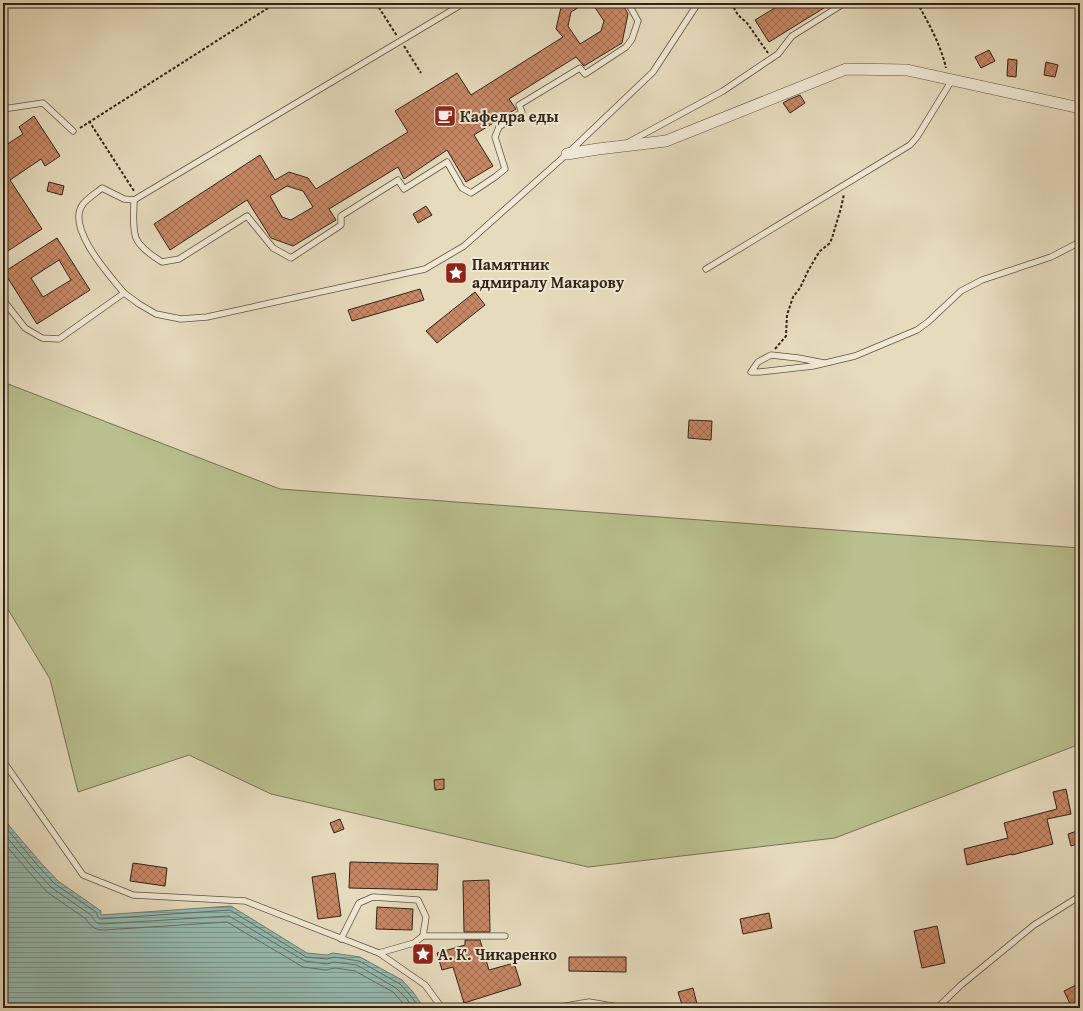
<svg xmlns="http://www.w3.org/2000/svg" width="1083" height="1011" font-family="'Gentium Book Plus',serif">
	<defs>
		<pattern id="water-rules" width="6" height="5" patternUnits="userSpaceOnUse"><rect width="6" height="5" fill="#96bbb2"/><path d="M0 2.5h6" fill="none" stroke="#7b9890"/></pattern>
		<pattern id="building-cross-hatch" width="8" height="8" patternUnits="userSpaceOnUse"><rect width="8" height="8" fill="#c78765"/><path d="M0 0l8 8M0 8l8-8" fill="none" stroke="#a26e52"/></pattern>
	</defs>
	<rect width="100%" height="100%" fill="#e6dbbd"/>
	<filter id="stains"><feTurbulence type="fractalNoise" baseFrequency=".005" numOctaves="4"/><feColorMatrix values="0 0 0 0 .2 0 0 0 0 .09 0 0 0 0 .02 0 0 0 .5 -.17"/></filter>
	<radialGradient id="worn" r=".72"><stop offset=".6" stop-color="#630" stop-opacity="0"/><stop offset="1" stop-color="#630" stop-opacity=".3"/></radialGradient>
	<!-- grass -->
	<path fill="#b9bf8e" stroke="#757252" d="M3 382 280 489 1080 548V744L835 838 588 867 271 794 189 755 78 792 50 679 3 601Z"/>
	<!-- water -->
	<path fill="url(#water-rules)" stroke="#6e7f74" d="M3 817 11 828 41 863 58 881 101 911V915L231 906 307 953 327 955 333 953 360 957 402 980 413 992 424 1008H3Z"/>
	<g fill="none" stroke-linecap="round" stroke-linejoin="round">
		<!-- shore -->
		<g stroke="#647064" stroke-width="1">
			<path d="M3 824 38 866 55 884 96 912 98 917 100 919 230 910 306 957 327 959 334 957 359 961 400 984 410 995 420 1008"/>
			<path d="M3 833 34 869 52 888 91 915C94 920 96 924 102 924L229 916 305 961 327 964 334 962 357 965 396 988 406 998 413 1008"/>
			<path d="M3 842 30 873 47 892 86 919C90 926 95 930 103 930L227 922 303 967 326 970 335 968 355 971 393 992 402 1002 406 1008"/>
		</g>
	</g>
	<!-- building -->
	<g fill="url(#building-cross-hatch)" stroke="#312417" fill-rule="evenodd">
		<path d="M562 3H586L571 12 568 26 580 44 601 31 604 21 592 3H622L628 14 622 43 584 66 576 57 509 99 516 109 474 135 493 166 466 182 447 150 404 179 398 167 329 209 336 220 293 246 271 238 247 200 170 250 154 224 260 155 275 180 289 172 308 178 316 189 408 132 395 111 457 73 471 95 563 37 556 29ZM287 186 303 191 313 207 291 220 282 217 270 196Z"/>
		<path d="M783 3H832L769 42 755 20Z"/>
		<path d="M989 50 995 61 981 68 975 57Z"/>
		<path d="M1008 59 1017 60 1016 77 1007 76Z"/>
		<path d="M1046 62 1058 65 1055 77 1044 75Z"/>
		<path d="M800 95 805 103 790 113 783 103 788 100Z"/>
		<path d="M34 116 60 156 45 166 41 159 10 180 42 229 3 254V147L23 134 19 127Z"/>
		<path d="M49 182 64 186 62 195 47 191Z"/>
		<path d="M426 206 432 215 418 223 413 214Z"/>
		<path d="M57 238 90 290 37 324 4 272ZM59 260 71 280 43 297 31 278Z"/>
		<path d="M420 289 424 300 352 321 348 310Z"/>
		<path d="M475 292 485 305 437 343 426 331Z"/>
		<path d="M689 420 712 421 711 440 688 438Z"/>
		<path d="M444 779V789L435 790 434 780Z"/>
		<path d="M1066 789 1071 814 1047 819 1053 844 1012 855V854L967 865 964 849 1008 838 1004 823 1057 809 1053 792Z"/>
		<path d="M340 819 344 829 334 833 330 823Z"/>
		<path d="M1080 830V843L1071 846 1068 834Z"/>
		<path d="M350 862 438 864 437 890 349 888Z"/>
		<path d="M133 863 167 868 165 886 130 881Z"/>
		<path d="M335 873 341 916 318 919 312 877Z"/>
		<path d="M489 880 490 932H464L463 881Z"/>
		<path d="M377 907 413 909 412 930 376 929Z"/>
		<path d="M769 913 772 928 743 934 740 919Z"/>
		<path d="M937 926 945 963 922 968 914 931Z"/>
		<path d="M465 940H480L489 970 514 963 521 985 464 1003 453 967 442 970 437 953 465 945Z"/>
		<path d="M569 957H626V972L569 971Z"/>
		<path d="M1080 983V1006L1077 1008H1072L1064 991Z"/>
		<path d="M693 988 698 1008H683L678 992Z"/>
	</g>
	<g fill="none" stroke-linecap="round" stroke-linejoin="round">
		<!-- service casing -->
		<g stroke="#5e5240" stroke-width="7">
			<g id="service">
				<path d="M3 109 43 103 73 131"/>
				<path d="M629 142 723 91 778 54 792 36 843 4"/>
				<path d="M134 200C134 212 132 227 136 238 140 248 154 257 162 262L179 259 247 216 273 248 291 258 341 225V216L398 180 404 189 447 162 462 188 471 193 495 177 505 169 495 137 499 127 522 112 519 105 580 68 585 74 626 47 632 39 638 21 628 3"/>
				<path d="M706 269 910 145 917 137 952 80"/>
				<path d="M124 293C110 276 65 227 83 204 88 198 96 193 102 188L124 199 134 200 464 3"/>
				<path d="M3 300 25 328 42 338 59 339 124 293 139 304 156 314 181 319 207 317 425 269 464 246 567 154 653 72 698 3"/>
				<path d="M824 363 798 358 771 355 758 362 751 372H760L813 366 855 356 917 330 928 322 961 291 982 280 1051 257 1074 245 1080 244"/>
				<path d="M3 761 83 875 133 895 245 901 379 953 425 985 442 1008"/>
				<path d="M423 936H505"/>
				<path d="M341 939 359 903 373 897 418 900 426 917 423 936 414 943 379 953"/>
				<path d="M554 1008 589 1002 624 1008"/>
				<path d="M937 1008 961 985 1034 925 1080 896"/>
			</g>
		</g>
		<!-- minor casing -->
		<g stroke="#5e5240" stroke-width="12">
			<path id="minor" d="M567 154 598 149 666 141 846 69 907 70 1080 108"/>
		</g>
		<!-- path -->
		<g stroke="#312417" stroke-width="2" stroke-dasharray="3 2" stroke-linecap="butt">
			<path d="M376 3 397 36"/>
			<path d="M731 3 738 15 747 23 768 53"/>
			<path d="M917 3C929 23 941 46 946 68"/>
			<path d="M404 46 421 73"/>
			<path d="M89 121 134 191"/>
			<path d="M80 128 276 3"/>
			<path d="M775 349 786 336 787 315 793 297 800 288 808 271 816 257 820 251 830 243 832 238 841 208 844 194"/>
		</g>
		<!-- service -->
		<use href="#service" stroke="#efe8d4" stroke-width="5.5"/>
		<!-- minor -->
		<use href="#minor" stroke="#efe8d4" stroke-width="11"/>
	</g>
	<!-- icons -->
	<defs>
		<g id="cafe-square" transform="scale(1.15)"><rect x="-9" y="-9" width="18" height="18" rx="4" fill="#8f2418" stroke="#efe8d4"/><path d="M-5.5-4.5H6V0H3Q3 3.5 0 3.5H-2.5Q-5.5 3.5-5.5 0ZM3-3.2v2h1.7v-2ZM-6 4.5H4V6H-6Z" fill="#fff"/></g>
		<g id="sight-square" transform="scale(1.15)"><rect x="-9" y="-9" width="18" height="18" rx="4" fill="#8f2418" stroke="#efe8d4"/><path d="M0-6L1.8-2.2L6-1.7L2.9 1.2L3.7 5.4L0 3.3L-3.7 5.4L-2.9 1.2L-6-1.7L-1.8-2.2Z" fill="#fff"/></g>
	</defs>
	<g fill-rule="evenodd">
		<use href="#cafe-square" x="445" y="116"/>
		<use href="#sight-square" x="456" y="273"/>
		<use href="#sight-square" x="423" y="954"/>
	</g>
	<g text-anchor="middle" stroke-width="4" stroke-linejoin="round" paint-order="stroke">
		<!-- poi labels -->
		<g font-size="16" font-weight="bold" fill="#312417" stroke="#efe8d4" text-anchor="start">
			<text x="460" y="122">Кафедра еды</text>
			<text x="472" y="270">Памятник<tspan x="472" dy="18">адмиралу Макарову</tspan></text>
			<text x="438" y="960">А. К. Чикаренко</text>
		</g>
	</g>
	<!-- margin -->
	<rect width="1083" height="1011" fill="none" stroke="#e6dbbd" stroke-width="16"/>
	<rect x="4" y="4" width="1075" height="1003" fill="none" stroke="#312417" stroke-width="2"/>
	<rect x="8" y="8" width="1067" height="995" fill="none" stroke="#312417"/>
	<rect width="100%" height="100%" filter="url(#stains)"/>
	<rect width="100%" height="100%" fill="url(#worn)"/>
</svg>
